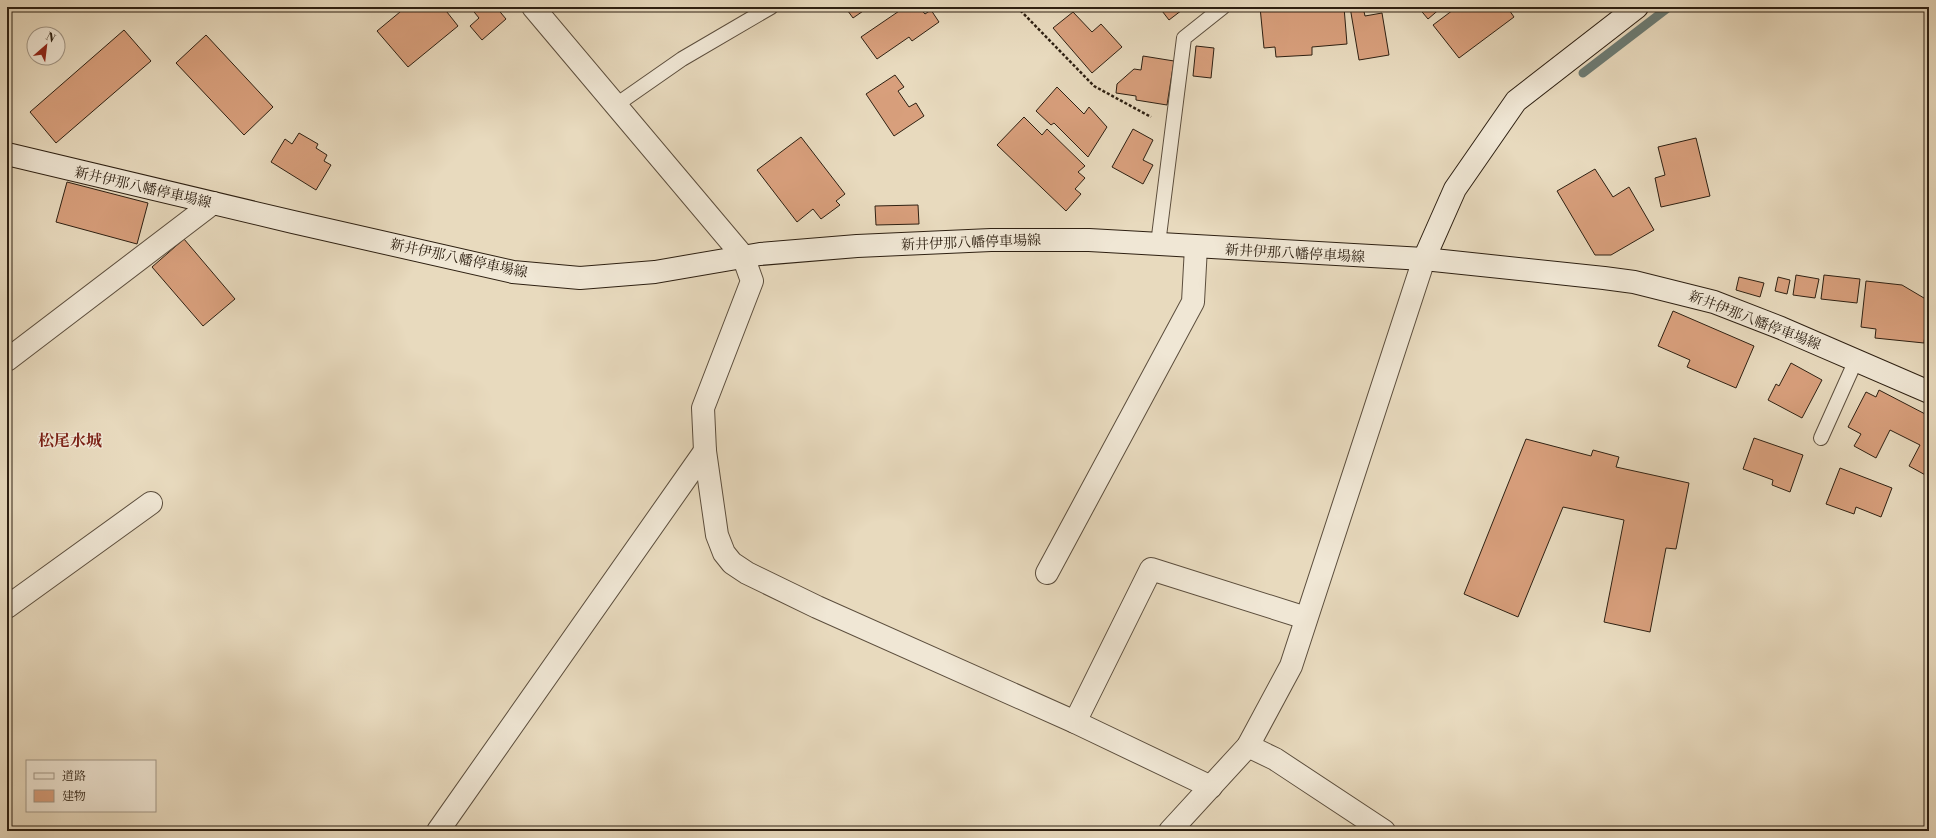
<svg xmlns="http://www.w3.org/2000/svg" width="1936" height="838" font-family="'Libre Bodoni','Noto Serif JP',serif">
	<rect width="100%" height="100%" fill="#e8dabe"/>
	<filter id="stains"><feTurbulence type="fractalNoise" baseFrequency=".005" numOctaves="4"/><feColorMatrix values="0 0 0 0 .2 0 0 0 0 .09 0 0 0 0 .02 0 0 0 .5 -.17"/></filter>
	<radialGradient id="worn" r=".72"><stop offset=".6" stop-color="#630" stop-opacity="0"/><stop offset="1" stop-color="#630" stop-opacity=".3"/></radialGradient>
	<g fill="none" stroke-linecap="round" stroke-linejoin="round">
		<!-- stream -->
		<path stroke="#6d7c74" stroke-width="9" d="M1583 73 1669 7"/>
	</g>
	<!-- building -->
	<g fill="#d89f7c" stroke="#2e2012">
		<path d="M406 7H443L458 26 408 67 377 31Z"/>
		<path d="M470 7H496L506 19 482 40 470 26 479 18Z"/>
		<path d="M845 7H869L853 18Z"/>
		<path d="M905 7H919L925 14 931 10 939 22 912 41 909 37 877 59 861 37Z"/>
		<path d="M1159 7H1186L1169 20Z"/>
		<path d="M1260 7H1344L1347 44 1312 47V55L1276 57 1275 47 1264 48Z"/>
		<path d="M1350 7H1363L1365 16 1382 13 1389 55 1359 60Z"/>
		<path d="M1418 7H1442L1428 19Z"/>
		<path d="M1457 7H1507L1514 17 1459 58 1433 25Z"/>
		<path d="M1073 12 1092 32 1101 24 1122 47 1092 73 1053 28Z"/>
		<path d="M124 30 151 61 56 143 30 112Z"/>
		<path d="M206 35 273 107 244 135 176 63Z"/>
		<path d="M1196 46 1214 48 1211 78 1193 76Z"/>
		<path d="M1143 56 1174 61 1167 105 1136 100V96L1116 93 1117 84 1134 69 1141 70Z"/>
		<path d="M895 75 904 87 898 91 909 107 916 103 924 116 894 136 866 94Z"/>
		<path d="M1057 87 1084 114 1089 107 1107 127 1088 157 1054 123 1051 125 1036 111Z"/>
		<path d="M1024 117 1042 135 1047 129 1085 166 1078 172 1085 178 1075 189 1081 194 1066 211 997 145Z"/>
		<path d="M1133 129 1153 140 1143 160 1153 165 1143 184 1112 167Z"/>
		<path d="M299 133 318 144 316 148 327 155 324 161 331 165 316 190 271 162 285 139 292 144Z"/>
		<path d="M801 137 845 194 836 201 840 205 821 219 813 209 797 222 757 170Z"/>
		<path d="M1696 138 1710 196 1661 207 1655 178 1665 175 1658 147Z"/>
		<path d="M1595 169 1613 197 1629 187 1654 230 1611 255H1595L1557 191Z"/>
		<path d="M67 182 148 203 137 244 56 222Z"/>
		<path d="M918 205 919 224 876 225 875 206Z"/>
		<path d="M184 239 235 299 203 326 152 267Z"/>
		<path d="M1796 275 1819 279 1815 298 1793 295Z"/>
		<path d="M1824 275 1860 279 1857 303 1821 299Z"/>
		<path d="M1739 277 1764 283 1760 297 1736 290Z"/>
		<path d="M1778 277 1790 280 1787 294 1775 291Z"/>
		<path d="M1866 281 1902 285 1929 301V326H1926L1924 343 1875 338 1876 329 1861 327Z"/>
		<path d="M1673 311 1754 346 1736 388 1687 367 1690 360 1658 346Z"/>
		<path d="M1791 363 1822 380 1802 418 1768 400 1776 384 1779 386Z"/>
		<path d="M1879 390 1929 416V477L1909 466 1920 445 1890 430 1876 458 1854 446 1861 434 1848 427 1866 392 1876 397Z"/>
		<path d="M1754 438 1803 455 1790 492 1772 485 1773 480 1743 469Z"/>
		<path d="M1526 439 1591 456 1593 450 1619 457 1616 467 1689 483 1676 549 1666 548 1650 632 1604 622 1624 520 1563 507 1518 617 1464 594Z"/>
		<path d="M1840 468 1892 488 1881 517 1856 507 1854 514 1826 504Z"/>
	</g>
	<g fill="none" stroke-linecap="round" stroke-linejoin="round">
		<!-- lane casing -->
		<g stroke="#5c4e3d" stroke-width="16">
			<g id="lane">
				<path d="M616 105 682 59 771 7"/>
				<path d="M1158 244 1184 38 1223 7"/>
				<path d="M1821 438 1856 360"/>
			</g>
		</g>
		<!-- street casing -->
		<g stroke="#5c4e3d" stroke-width="24">
			<g id="street">
				<path d="M533 7 743 256 752 281 703 408 705 451 717 535 724 553 732 563 747 573 817 607 1075 722 1211 787"/>
				<path d="M7 360 213 203"/>
				<path d="M1047 573 1193 302 1196 247"/>
				<path d="M7 607 151 503"/>
				<path d="M1075 722 1151 569 1306 618"/>
				<path d="M1248 746 1275 759 1384 831"/>
				<path d="M438 831 705 451"/>
				<path d="M1170 831 1248 746 1291 666 1424 259"/>
			</g>
		</g>
		<!-- secondary casing -->
		<g stroke="#2e2012" stroke-width="24">
			<g id="secondary">
				<path d="M7 154 293 222 513 272 580 278 655 272 760 254 857 246 991 240H1089L1424 259 1604 278 1634 282 1714 302 1781 328 1929 392"/>
				<path d="M1424 259 1455 189 1516 101 1637 7"/>
			</g>
		</g>
		<!-- path -->
		<path stroke="#2e2012" stroke-width="2.5" stroke-dasharray="3 2" stroke-linecap="butt" d="M1017 7 1094 86 1151 117"/>
		<!-- lane -->
		<use href="#lane" stroke="#f0e7d5" stroke-width="14"/>
		<!-- street -->
		<use href="#street" stroke="#f0e7d5" stroke-width="22"/>
		<!-- secondary -->
		<use href="#secondary" stroke="#f0e7d5" stroke-width="22"/>
	</g>
	<g text-anchor="middle" stroke-width="3" stroke-linejoin="round" paint-order="stroke">
		<!-- street labels -->
		<g font-size="14" fill="#2e2012" stroke="#f0e7d5">
			<text transform="translate(143 187) rotate(13)" y="5">新井伊那八幡停車場線</text>
			<text transform="translate(971 242) rotate(-2)" y="5">新井伊那八幡停車場線</text>
			<text transform="translate(1295 253) rotate(3)" y="5">新井伊那八幡停車場線</text>
			<text transform="translate(459 258) rotate(12)" y="5">新井伊那八幡停車場線</text>
			<text transform="translate(1755 320) rotate(21)" y="5">新井伊那八幡停車場線</text>
		</g>
		<!-- quarter labels -->
		<g font-size="16" font-weight="bold" fill="#7a1f14" stroke="#f0e7d5">
			<text x="70" y="446">松尾水城</text>
		</g>
	</g>
	<!-- margin -->
	<rect width="1936" height="838" fill="none" stroke="#e8dabe" stroke-width="24"/>
	<rect x="8" y="8" width="1920" height="822" fill="none" stroke="#2e2012" stroke-width="2"/>
	<rect x="12" y="12" width="1912" height="814" fill="none" stroke="#2e2012"/>
	<!-- legend -->
	<rect x="26" y="760" width="130" height="52" fill="#f0e7d5" stroke="#a29787"/>
	<rect x="34" y="773" width="20" height="6" fill="#f0e7d5" stroke="#a29787"/>
	<text x="62" y="780" font-size="12" fill="#2e2012">道路</text>
	<rect x="34" y="790" width="20" height="12" fill="#d89f7c" stroke="#a29787"/>
	<text x="62" y="800" font-size="12" fill="#2e2012">建物</text>
	<!-- north arrow -->
	<g transform="translate(46 46) rotate(28)"><circle r="19" fill="#f0e7d5" stroke="#a29787"/>
	<path d="M0-3L7 15L0 10L-7 15Z" fill="#8f2418"/>
	<text y="-6" font-size="11" font-weight="bold" text-anchor="middle" fill="#2e2012">N</text>
	</g>
	<rect width="100%" height="100%" filter="url(#stains)"/>
	<rect width="100%" height="100%" fill="url(#worn)"/>
</svg>
